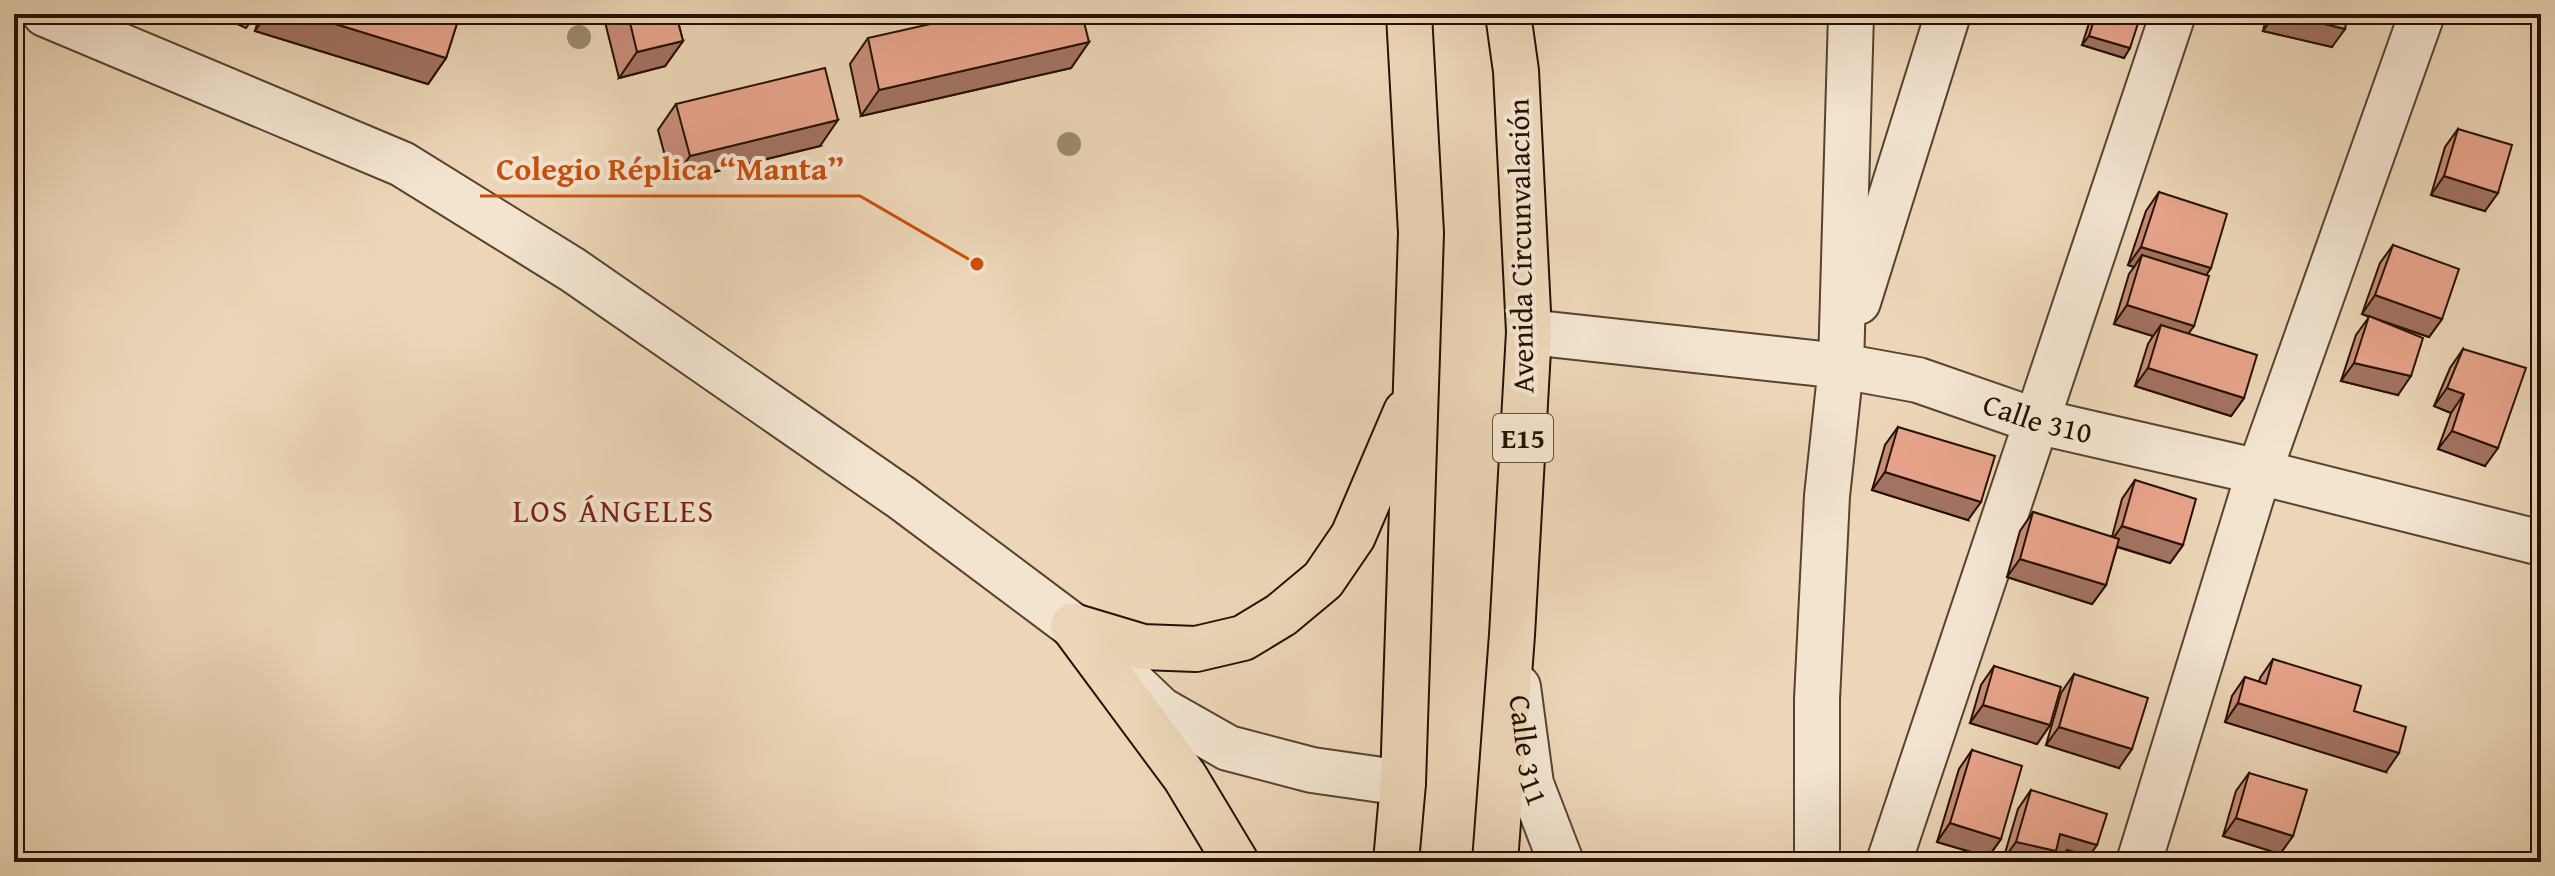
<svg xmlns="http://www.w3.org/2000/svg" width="2555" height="876" font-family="'Gentium Book Plus',serif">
	<rect width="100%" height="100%" fill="#ecd6b7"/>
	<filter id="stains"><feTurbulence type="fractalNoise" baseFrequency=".0025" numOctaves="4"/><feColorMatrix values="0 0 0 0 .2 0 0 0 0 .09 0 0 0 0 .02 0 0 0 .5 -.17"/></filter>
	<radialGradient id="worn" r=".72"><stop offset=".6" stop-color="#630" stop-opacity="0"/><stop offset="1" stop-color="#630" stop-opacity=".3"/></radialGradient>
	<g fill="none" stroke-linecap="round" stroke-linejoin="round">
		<!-- minor casing -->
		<g stroke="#58422e" stroke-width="48">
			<g id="minor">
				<path d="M1858 302 1948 14"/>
				<path id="s1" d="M1529 332 1841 366 1918 380 2036 421 2259 472 2541 543"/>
				<path d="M1819 862 1817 856V699L1827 496 1841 366 1851 14"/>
				<path d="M1889 862 2173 14"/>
				<path d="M2139 862 2259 472 2422 14"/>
			</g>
		</g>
		<!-- tertiary casing -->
		<g stroke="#58422e" stroke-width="48">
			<g id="tertiary">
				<path d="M45 14 402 164 573 270 902 498 1073 626 1161 710 1228 748 1312 770 1403 783"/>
				<path id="s2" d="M1518 687 1531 784 1561 862"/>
			</g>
		</g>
		<!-- trunk casing -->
		<g stroke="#261100" stroke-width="48">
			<g id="trunk">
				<path d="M1073 626 1143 647 1196 649 1243 638 1281 615 1323 580 1353 536 1406 412"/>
				<path d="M1073 626 1185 777 1236 862"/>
				<path d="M1396 862 1403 783 1421 233 1409 14"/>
				<path d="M1495 862 1512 635 1529 332 1516 71 1508 14"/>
			</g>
		</g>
		<!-- minor -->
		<use href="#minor" stroke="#f3e4d0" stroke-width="44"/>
		<!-- tertiary -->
		<use href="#tertiary" stroke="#f3e4d0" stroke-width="44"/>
		<!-- trunk -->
		<use href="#trunk" stroke="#ecd6b7" stroke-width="44"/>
	</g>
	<!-- trees -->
	<g fill="#9c8b6d">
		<circle cx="579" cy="37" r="12"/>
		<circle cx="1069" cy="144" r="12"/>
	</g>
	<!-- wall -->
	<g fill="#c88d78" stroke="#261100" stroke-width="2">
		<path d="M215 14H256L246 28Z"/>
		<path d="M260 14H460L446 58 428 84 255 31Z"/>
		<path d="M603 14H676L683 41 665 66 619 78Z"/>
		<path d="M2092 14H2141L2124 58 2082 45Z"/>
		<path d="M2267 14H2348L2332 47 2263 31Z"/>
		<path d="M868 38 1089 42 1071 68 861 116 850 64Z"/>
		<path d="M676 104 820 146 672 182 658 130Z"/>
		<path d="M2458 129 2485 211 2431 195 2445 147Z"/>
		<path d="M2159 192 2211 268 2206 275 2188 334 2244 398 2231 416 2135 386 2148 344 2153 336 2114 324 2129 274 2134 267 2128 265 2146 211Z"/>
		<path d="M2393 245 2442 319 2429 337 2378 320 2398 395 2341 381 2356 335 2369 317 2362 314 2380 263Z"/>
		<path d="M2463 349 2485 466 2438 449 2451 413 2434 406 2450 368Z"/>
		<path d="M1898 427 1968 520 1872 490 1885 445Z"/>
		<path d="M2135 480 2183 545 2170 563 2117 547 2106 585 2092 604 2007 577 2020 531 2033 512 2112 537 2122 499Z"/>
		<path d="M2273 659 2354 711 2386 772 2225 722 2232 696 2245 677 2259 682 2260 678Z"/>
		<path d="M1994 666 2050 725 2037 744 1970 723 1981 685Z"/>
		<path d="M2074 674 2119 768 2046 745 2061 693Z"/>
		<path d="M1972 750 2001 839 1988 857 1937 842 1959 769Z"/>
		<path d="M2249 773 2280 854 2223 836 2236 791Z"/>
		<path d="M2031 790 2089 856 2100 862H2059L2062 857 2053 854 2048 862H2011L2003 860 2018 809Z"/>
	</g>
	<!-- shaded-wall -->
	<g fill="#a27362" stroke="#261100" stroke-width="2">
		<path d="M267 14H303L446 58 428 84 255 31Z"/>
		<path d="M2275 14H2285L2345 29 2332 47 2263 31Z"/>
		<path d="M2089 36 2130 48 2124 58 2082 45Z"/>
		<path d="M683 41 665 66 619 78 637 52Z"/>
		<path d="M1089 42 1071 68 861 116 879 90Z"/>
		<path d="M838 120 820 146 672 182 690 156Z"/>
		<path d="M2444 176 2498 193 2485 211 2431 195Z"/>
		<path d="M2141 247 2211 268 2198 287 2142 255 2134 267 2128 265Z"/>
		<path d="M2375 295 2442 319 2429 337 2362 314Z"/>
		<path d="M2127 305 2194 326 2180 345 2161 325 2153 336 2114 324Z"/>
		<path d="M2354 363 2411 376 2398 395 2341 381Z"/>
		<path d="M2148 368 2244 398 2231 416 2135 386Z"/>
		<path d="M2447 388 2464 394 2451 413 2434 406Z"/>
		<path d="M2452 431 2498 448 2485 466 2438 449Z"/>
		<path d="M1885 472 1981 502 1968 520 1872 490Z"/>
		<path d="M2122 526 2183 545 2170 563 2109 544Z"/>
		<path d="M2020 559 2106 585 2092 604 2007 577Z"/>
		<path d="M2238 703 2399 753 2386 772 2225 722Z"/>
		<path d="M1983 705 2050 725 2037 744 1970 723Z"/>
		<path d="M2059 727 2132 749 2119 768 2046 745Z"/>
		<path d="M2236 818 2293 836 2280 854 2223 836Z"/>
		<path d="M1950 823 2001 839 1988 857 1937 842Z"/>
		<path d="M2060 834 2097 845 2085 862 2067 850 2062 857 2053 854 2048 862H2018L2019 858 2016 862 2003 860 2016 842Z"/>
	</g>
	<!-- building -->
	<g fill="#e8a48c" stroke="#261100" stroke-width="2">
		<path d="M303 14H460L446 58Z"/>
		<path d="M628 14H676L683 41 637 52Z"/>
		<path d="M975 14H1082L1089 42 879 90 868 38Z"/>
		<path d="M2096 14H2141L2130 48 2089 36Z"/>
		<path d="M2285 14H2348L2345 29Z"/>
		<path d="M825 68 838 120 690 156 676 104Z"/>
		<path d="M2458 129 2512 145 2498 193 2444 176Z"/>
		<path d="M2159 192 2227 214 2211 268 2141 247Z"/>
		<path d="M2393 245 2459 269 2442 319 2375 295Z"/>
		<path d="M2142 255 2209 276 2194 326 2127 305Z"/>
		<path d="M2369 316 2423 338 2411 376 2354 363Z"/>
		<path d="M2161 325 2257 355 2244 398 2148 368Z"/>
		<path d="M2463 349 2526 368 2498 448 2452 431 2464 394 2447 388Z"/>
		<path d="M1898 427 1995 456 1981 502 1885 472Z"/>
		<path d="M2135 480 2196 499 2183 545 2122 526Z"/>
		<path d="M2033 512 2119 539 2106 585 2020 559Z"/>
		<path d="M2273 659 2361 686 2354 711 2406 727 2399 753 2238 703 2245 677 2266 684Z"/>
		<path d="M1994 666 2061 687 2050 725 1983 705Z"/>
		<path d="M2074 674 2148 698 2132 749 2059 727Z"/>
		<path d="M1972 750 2022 766 2001 839 1950 823Z"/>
		<path d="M2249 773 2307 790 2293 836 2236 818Z"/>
		<path d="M2031 790 2107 814 2097 845 2060 834 2056 851 2016 842Z"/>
		<path d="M2067 850 2101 859 2100 862H2064Z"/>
		<path d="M2019 858 2033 862H2018Z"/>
		<path d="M2467 858 2484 862H2466Z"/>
	</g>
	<g text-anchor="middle" stroke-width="8" stroke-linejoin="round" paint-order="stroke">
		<!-- shield labels -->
		<rect fill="#f3e4d0" stroke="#64503e" stroke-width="2" x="1493" y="414" width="60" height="48" rx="6"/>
		<g font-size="28" font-weight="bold" fill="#261100">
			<text x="1523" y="448">E15</text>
		</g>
		<!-- street labels -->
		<g font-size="30" fill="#261100" stroke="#f3e4d0">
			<text transform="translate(1521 246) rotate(-91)" y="10">Avenida Circunvalación</text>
			<text dy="10" stroke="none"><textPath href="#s1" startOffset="518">Calle 310</textPath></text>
			<text dy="10" stroke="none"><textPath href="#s2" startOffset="64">Calle 311</textPath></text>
		</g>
		<!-- neighbourhood labels -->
		<g font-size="32" letter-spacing="2" fill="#7a1f14" stroke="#f3e4d0">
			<text x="614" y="522">LOS ÁNGELES</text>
		</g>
	</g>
	<!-- callouts -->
	<path fill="none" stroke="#cb4e0a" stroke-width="3" d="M977 264L860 196H480"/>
	<circle fill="#cb4e0a" stroke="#f3e4d0" stroke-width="3" cx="977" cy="264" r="8"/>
	<g font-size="32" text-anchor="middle" font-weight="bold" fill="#cb4e0a" stroke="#f3e4d0" stroke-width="8" stroke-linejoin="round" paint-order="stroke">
		<text x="670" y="180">Colegio Réplica “Manta”</text>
	</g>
	<!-- margin -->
	<rect width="2555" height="876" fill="none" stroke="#ecd6b7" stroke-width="48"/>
	<rect x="16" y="16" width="2523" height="844" fill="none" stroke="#261100" stroke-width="4"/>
	<rect x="24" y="24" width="2507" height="828" fill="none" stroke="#261100" stroke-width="2"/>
	<rect width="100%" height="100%" filter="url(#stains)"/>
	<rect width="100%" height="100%" fill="url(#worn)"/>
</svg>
